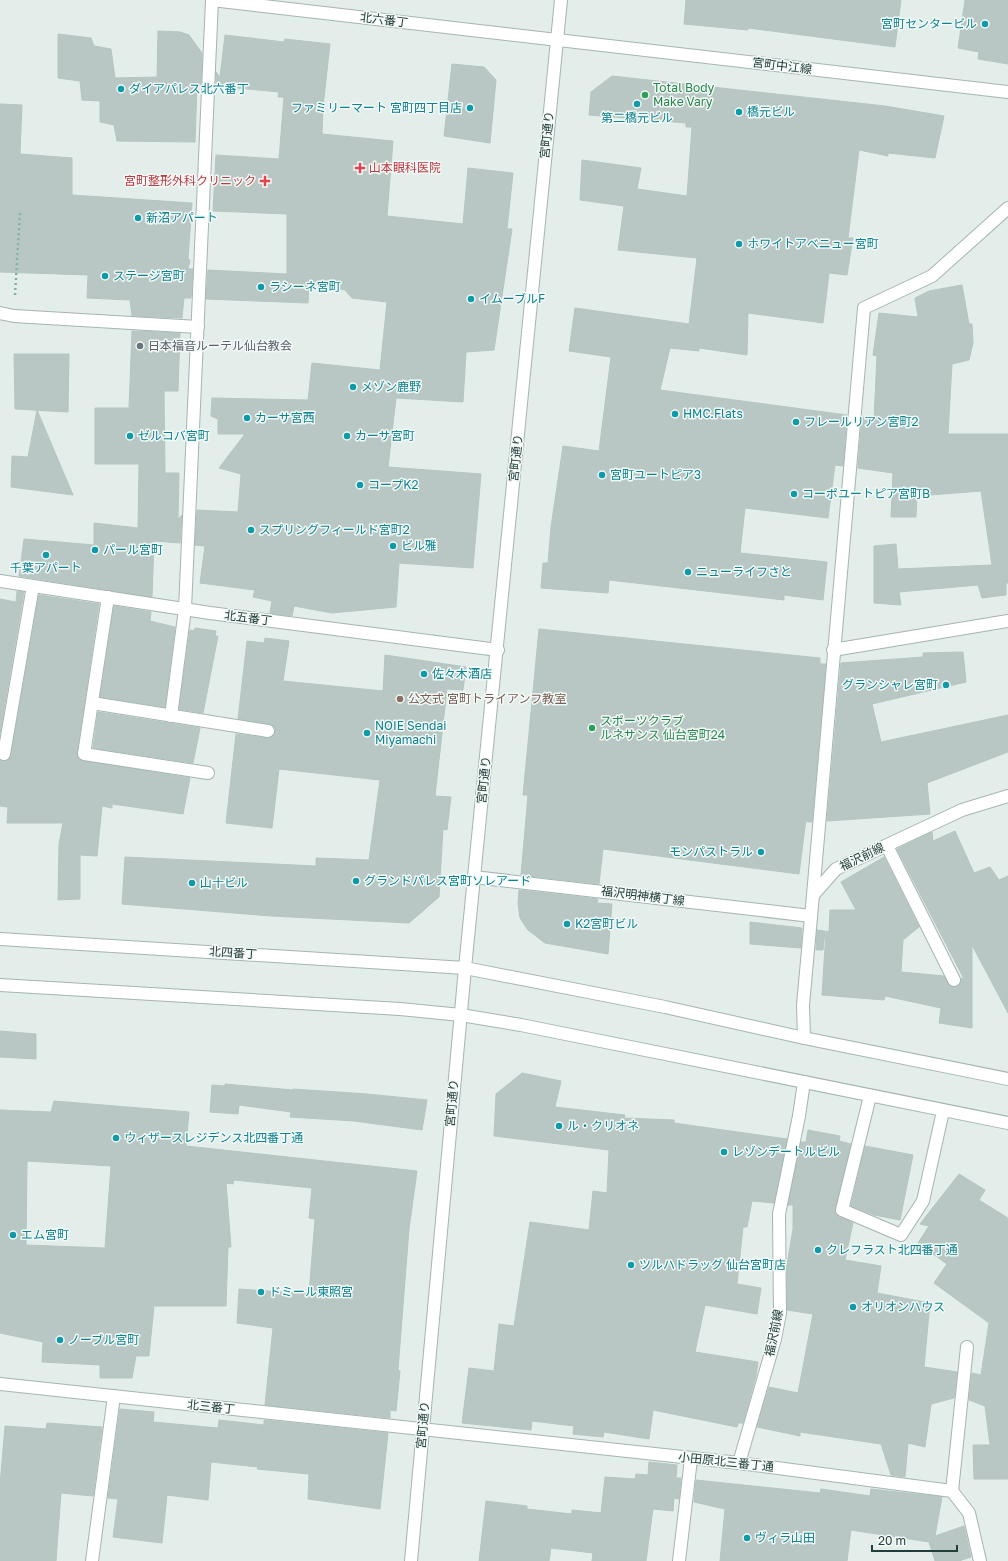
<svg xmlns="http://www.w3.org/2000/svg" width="1008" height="1561" font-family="'Golos Text','Noto Sans JP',sans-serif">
	<rect width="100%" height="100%" fill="#e3edea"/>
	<!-- building -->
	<g fill="#b8c7c3" stroke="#b5c6c2" fill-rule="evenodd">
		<path d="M686 0H901L895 47 748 28V30L684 24Z"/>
		<path d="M965 0H1008V64L978 59 979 52 958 48Z"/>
		<path d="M158 31 180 32 189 35 202 53 201 85H197L195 142 117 141 114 125 100 122V101L82 100 80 81 58 78V34L91 38 94 46 111 49 115 78 157 77Z"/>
		<path d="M225 35 284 42 285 39 330 44 323 107 322 134 393 141 387 216 463 224 468 168 513 173 507 229H512L494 350 466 352 463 402 396 398 388 467 481 474 473 568 399 563 396 607 332 613 294 606 292 616 270 613 272 601 253 597 255 590 200 583 205 546 195 545 197 510 238 512 241 474 219 468 245 434H218V419L211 416 212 398 308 400 312 363 380 370 387 302 352 298 345 290 309 284 308 303 206 299 208 270 287 274V214L213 211 216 155 279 159 284 97H278L279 92 216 86V72L220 77Z"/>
		<path d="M452 64 484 67 496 80 490 143 444 136Z"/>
		<path d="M612 76 885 106 944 116 935 158 888 153V156L859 150 848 238H853L847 275 829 273 823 323 748 313 747 355 699 348V351L670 348 660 390 847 415 843 466 835 465 828 518 745 508 740 553 827 562 823 600 784 595V600L609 580 608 593 541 588 543 563H548L551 527 563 446 599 451 611 357 569 351 575 308 689 324 697 258 618 250 624 206 580 200 582 160 641 168 637 189 687 196 692 127H686V123L589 115 591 92Z"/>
		<path d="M0 104 22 105 20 154 72 158V195L192 203 188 259 190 260 188 269H193L191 298H184L182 318 132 316 130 300 87 298 88 275 0 272Z"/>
		<path d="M962 285 969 324H972L973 343 969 360 952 364 948 434H1008V583H1006V595L982 598 978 585 899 592 901 605 874 603V546L896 544 898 569 992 565 981 491 917 496 916 517H891L893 473 858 468 862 417 874 419 877 356 873 355 879 313 918 317 915 298 929 291Z"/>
		<path d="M132 331 180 333 178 391H164L165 473H179L178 519 182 515 180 543 154 541 152 597 19 576 24 539 94 545V523L138 528 139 464H95V408H129Z"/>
		<path d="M14 354H69L68 412 15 409Z"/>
		<path d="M37 410 73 495 11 487 12 456 28 457Z"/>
		<path d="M17 591 24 592 0 733V599L16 602Z"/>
		<path d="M39 595 99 604 77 753 79 760 190 778 183 814 112 804V808L102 806 97 856 80 855V899L58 900 59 844 63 823H7L8 807 0 806V760L7 761 11 755Z"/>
		<path d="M114 606 151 612 150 621 175 627 165 707 100 697Z"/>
		<path d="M195 628 216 631 215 636H218L203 713 179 709 190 630 194 631Z"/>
		<path d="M539 629 820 658V664H826L812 822H807L806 819 799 874 603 849 599 884 521 875 528 795H523Z"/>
		<path d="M265 638 289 641 283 681 383 691 385 655 466 667 463 690 447 689 435 796 451 797 447 830 443 829 439 897 409 923 271 916 122 904 125 857 316 866V858L369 860 380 780 279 769 272 828 226 823 236 734 267 738H271L275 733V728L270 724 238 719 247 641 264 643Z"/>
		<path d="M963 652 966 682 872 704 881 742 1008 715V752L927 783 930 814 827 821 841 663 923 657V653Z"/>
		<path d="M98 712 200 728 193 763 93 748Z"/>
		<path d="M955 831 974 873 990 867 999 880 1008 876V1013L972 945V1028L939 1023 941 1008 885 996 884 1000 822 995 826 931 829 932 830 910H856L841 882 884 857 919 927 903 940 901 972 944 976 950 986 957 987 960 984 961 978 964 979 897 849 932 832 933 841Z"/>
		<path d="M519 890 598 899 597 903 612 904 608 954 545 943 528 930 520 918 518 903Z"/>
		<path d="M750 922 802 928 801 948 750 944Z"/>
		<path d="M817 930 825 931 823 950H816Z"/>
		<path d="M0 1031 36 1034V1059L0 1057Z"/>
		<path d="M522 1073 561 1081 555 1107 625 1115 624 1118 674 1120V1123L787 1139 774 1203 752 1201 747 1227H743L737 1284 761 1288 757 1314 705 1305 695 1352 758 1362 756 1376 743 1423H738L737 1427 653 1410 649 1439 604 1432 603 1437 573 1434 574 1426 532 1421 531 1430 462 1423 469 1368 494 1371 499 1324 514 1326 530 1222 589 1230 593 1191 607 1193 609 1150 494 1136 496 1094Z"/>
		<path d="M225 1084 293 1090V1089L367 1094 427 1100 422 1130 354 1121 290 1117 291 1112 239 1105 238 1114 210 1112 212 1085 225 1086Z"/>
		<path d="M54 1101 189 1112 186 1146 417 1171 409 1229 398 1370 400 1371 396 1411 390 1410V1418L265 1405 273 1328 237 1323 239 1289 309 1294 315 1219 309 1218 312 1188 234 1180 233 1184 226 1183 231 1247H228L226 1306H154L149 1356H136L132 1378H100V1365L42 1362 43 1342 0 1333V1110L51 1112ZM27 1161 111 1166 105 1248 26 1245Z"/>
		<path d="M808 1130 840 1136 839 1141 851 1144 835 1209 837 1215 853 1223 845 1260 881 1266 877 1293 930 1303 924 1367 957 1372 954 1398 931 1404 925 1447 908 1443 905 1477 891 1475 881 1444 800 1432V1436L757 1427 769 1387 798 1393 813 1314 787 1310V1265L793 1229V1205H788L801 1142H806Z"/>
		<path d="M865 1146 913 1155 900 1220 874 1215 851 1206Z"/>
		<path d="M959 1174 985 1190 979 1200 1008 1218V1479H974L973 1445H990L985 1406 969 1400 972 1373 981 1375 989 1323 934 1283 947 1264 918 1243 929 1226 920 1224Z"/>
		<path d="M120 1409 154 1412 153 1422 218 1428 219 1420 264 1425V1420L388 1433 380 1509 308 1499 309 1474 257 1469 258 1467 211 1462 208 1500 167 1495 162 1543 113 1537 118 1499 108 1498Z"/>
		<path d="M47 1423 102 1427 93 1496 61 1493 56 1561H0V1485L5 1426 46 1429Z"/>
		<path d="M649 1462 677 1465 676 1478H681L679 1499 674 1498 673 1511 653 1509 646 1561H592L593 1553 551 1548 549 1561H479L486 1501 527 1506V1509L572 1514V1510L601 1513 605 1477 635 1479 636 1474 648 1475Z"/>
		<path d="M696 1480 820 1493 821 1489 870 1496 871 1489 942 1497 935 1536 964 1526 971 1557 959 1561H935L929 1542 851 1530 847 1561H720L725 1509 694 1502Z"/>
	</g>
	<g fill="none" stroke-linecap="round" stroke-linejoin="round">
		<!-- service casing -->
		<g stroke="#a5b5b2" stroke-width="14">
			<g id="service">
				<path d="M108 597 84 754 208 773"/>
				<path d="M833 650 1008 621"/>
				<path d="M92 703 268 731"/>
				<path d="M171 716 185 609"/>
				<path d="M4 754 33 586"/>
				<path d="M887 846 954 980"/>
				<path d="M870 1096 842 1210 901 1235 923 1201 943 1111"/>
				<path d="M92 1561 114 1396"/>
			</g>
		</g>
		<!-- minor casing -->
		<g stroke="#a5b5b2" stroke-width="14">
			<g id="minor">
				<path d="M0 313 14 316 198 327"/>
				<path d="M0 581 210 613 498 650"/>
				<path d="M185 609 212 0"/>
				<path d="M474 877 811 916"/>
				<path d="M813 895 864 308 932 276 1008 208"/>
				<path d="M804 1038 803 1005 813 895 836 869 962 810 1008 796"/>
				<path d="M0 1384 739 1463 952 1491 969 1513 980 1561"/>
				<path d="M739 1463 775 1339 780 1313 779 1214 799 1116 804 1082"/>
				<path d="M952 1491 967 1347"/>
				<path d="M679 1561 691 1459"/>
			</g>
		</g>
		<!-- tertiary casing -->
		<g stroke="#a5b5b2" stroke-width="14">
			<g id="tertiary">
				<path d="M212 0 1008 92"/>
				<path d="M0 939 465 968 665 1007 804 1038 1008 1079"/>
				<path d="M0 985 400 1009 461 1015 521 1025 1008 1123"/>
				<path d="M411 1561 465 968 561 0"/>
			</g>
		</g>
		<!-- path -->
		<path stroke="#83b0a9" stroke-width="2.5" stroke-dasharray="2 3" stroke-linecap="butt" d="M15 295 20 212"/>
		<!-- service -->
		<use href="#service" stroke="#fff" stroke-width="12"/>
		<!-- minor -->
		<use href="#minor" stroke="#fff" stroke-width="12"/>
		<!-- tertiary -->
		<use href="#tertiary" stroke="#fff" stroke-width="12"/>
	</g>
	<!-- markers -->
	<g fill="#0f9aa8" stroke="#f3f9f7" stroke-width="1.5">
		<circle cx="985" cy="24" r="4"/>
		<circle cx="121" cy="89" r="4"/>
		<circle cx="637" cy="104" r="4"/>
		<circle cx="470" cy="108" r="4"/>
		<circle cx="739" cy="112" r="4"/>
		<circle cx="138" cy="218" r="4"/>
		<circle cx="739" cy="244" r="4"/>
		<circle cx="105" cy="276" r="4"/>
		<circle cx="261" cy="287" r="4"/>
		<circle cx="471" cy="299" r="4"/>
		<circle cx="353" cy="387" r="4"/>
		<circle cx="675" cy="414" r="4"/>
		<circle cx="247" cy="418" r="4"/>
		<circle cx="796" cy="422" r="4"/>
		<circle cx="130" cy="436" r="4"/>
		<circle cx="347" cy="436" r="4"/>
		<circle cx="602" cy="475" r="4"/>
		<circle cx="360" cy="485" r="4"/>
		<circle cx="794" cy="494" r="4"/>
		<circle cx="251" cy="530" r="4"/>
		<circle cx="393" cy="546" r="4"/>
		<circle cx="95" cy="550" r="4"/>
		<circle cx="46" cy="555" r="4"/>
		<circle cx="688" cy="572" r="4"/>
		<circle cx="424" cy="674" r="4"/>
		<circle cx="946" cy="685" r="4"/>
		<circle cx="367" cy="733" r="4"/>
		<circle cx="761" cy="852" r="4"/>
		<circle cx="356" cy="881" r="4"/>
		<circle cx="192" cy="883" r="4"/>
		<circle cx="567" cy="924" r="4"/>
		<circle cx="559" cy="1126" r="4"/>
		<circle cx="116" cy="1138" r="4"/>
		<circle cx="724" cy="1152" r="4"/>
		<circle cx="13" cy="1235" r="4"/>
		<circle cx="818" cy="1250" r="4"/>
		<circle cx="631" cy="1265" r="4"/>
		<circle cx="261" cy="1292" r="4"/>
		<circle cx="853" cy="1307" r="4"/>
		<circle cx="60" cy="1340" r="4"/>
		<circle cx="747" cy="1538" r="4"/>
	</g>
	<g fill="#2e9e5b" stroke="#f3f9f7" stroke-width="1.5">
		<circle cx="645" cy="95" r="4"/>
		<circle cx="592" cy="728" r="4"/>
	</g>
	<g fill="#e0444e" stroke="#f3f9f7" stroke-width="1.5">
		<path d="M358 162h4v4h4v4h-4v4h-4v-4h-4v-4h4z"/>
		<path d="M263 175h4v4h4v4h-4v4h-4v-4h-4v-4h4z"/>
	</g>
	<circle fill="#6b7280" stroke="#f3f9f7" stroke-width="1.5" cx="140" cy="346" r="4"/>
	<circle fill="#8d6e63" stroke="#f3f9f7" stroke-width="1.5" cx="400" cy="699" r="4"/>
	<g text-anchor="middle" stroke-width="3" stroke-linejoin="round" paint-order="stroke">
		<!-- street labels -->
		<g font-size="12" fill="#223e3b" stroke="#f3f9f7">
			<text transform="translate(384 20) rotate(7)" y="4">北六番丁</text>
			<text transform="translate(782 66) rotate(7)" y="4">宮町中江線</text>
			<text transform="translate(547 135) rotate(-84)" y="4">宮町通り</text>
			<text transform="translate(516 458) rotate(-84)" y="4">宮町通り</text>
			<text transform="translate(248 618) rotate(7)" y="4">北五番丁</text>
			<text transform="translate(484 780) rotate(-84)" y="4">宮町通り</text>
			<text transform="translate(862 857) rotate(-26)" y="4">福沢前線</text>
			<text transform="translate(643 896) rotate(7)" y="4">福沢明神横丁線</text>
			<text transform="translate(233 953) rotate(4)" y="4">北四番丁</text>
			<text transform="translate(452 1103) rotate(-85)" y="4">宮町通り</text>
			<text transform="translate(774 1333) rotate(-79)" y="4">福沢前線</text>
			<text transform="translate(211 1407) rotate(6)" y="4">北三番丁</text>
			<text transform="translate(423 1425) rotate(-85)" y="4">宮町通り</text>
			<text transform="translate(726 1462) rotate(6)" y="4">小田原北三番丁通</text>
		</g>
		<!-- culture labels -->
		<g font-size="12" fill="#0d838f" stroke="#f3f9f7" text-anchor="start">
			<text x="977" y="28" text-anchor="end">宮町センタービル</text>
			<text x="129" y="93">ダイアパレス北六番丁</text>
			<text x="462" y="112" text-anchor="end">ファミリーマート 宮町四丁目店</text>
			<text x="747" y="116">橋元ビル</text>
			<text x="637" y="122" text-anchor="middle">第二橋元ビル</text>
			<text x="146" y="222">新沼アパート</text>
			<text x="747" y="248">ホワイトアベニュー宮町</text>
			<text x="113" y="280">ステージ宮町</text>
			<text x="269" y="291">ラシーネ宮町</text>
			<text x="479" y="303">イムーブルF</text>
			<text x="361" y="391">メゾン鹿野</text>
			<text x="683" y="418">HMC.Flats</text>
			<text x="255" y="422">カーサ宮西</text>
			<text x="804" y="426">フレールリアン宮町2</text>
			<text x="138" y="440">ゼルコバ宮町</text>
			<text x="355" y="440">カーサ宮町</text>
			<text x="610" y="479">宮町ユートピア3</text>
			<text x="368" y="489">コープK2</text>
			<text x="802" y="498">コーポユートピア宮町B</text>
			<text x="259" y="534">スプリングフィールド宮町2</text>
			<text x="401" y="550">ビル雅</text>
			<text x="103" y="554">パール宮町</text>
			<text x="46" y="572" text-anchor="middle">千葉アパート</text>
			<text x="696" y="576">ニューライフさと</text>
			<text x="432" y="678">佐々木酒店</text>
			<text x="938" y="689" text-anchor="end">グランシャレ宮町</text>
			<text x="375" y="730">NOIE Sendai<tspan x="375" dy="14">Miyamachi</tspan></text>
			<text x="753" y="856" text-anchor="end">モンパストラル</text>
			<text x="364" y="885">グランドパレス宮町ソレアード</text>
			<text x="200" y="887">山十ビル</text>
			<text x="575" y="928">K2宮町ビル</text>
			<text x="567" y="1130">ル・クリオネ</text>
			<text x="124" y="1142">ウィザースレジデンス北四番丁通</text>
			<text x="732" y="1156">レゾンデートルビル</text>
			<text x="21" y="1239">エム宮町</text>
			<text x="826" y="1254">クレフラスト北四番丁通</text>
			<text x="639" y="1269">ツルハドラッグ 仙台宮町店</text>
			<text x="269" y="1296">ドミール東照宮</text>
			<text x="861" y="1311">オリオンハウス</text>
			<text x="68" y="1344">ノーブル宮町</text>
			<text x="755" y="1542">ヴィラ山田</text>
		</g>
		<!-- leisure labels -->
		<g font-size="12" fill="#27864d" stroke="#f3f9f7" text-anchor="start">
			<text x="653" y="92">Total Body<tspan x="653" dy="14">Make Vary</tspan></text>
			<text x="600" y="725">スポーツクラブ<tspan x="600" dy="14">ルネサンス 仙台宮町24</tspan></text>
		</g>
		<!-- health labels -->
		<g font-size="12" fill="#be3a42" stroke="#f3f9f7" text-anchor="start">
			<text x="369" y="172">山本眼科医院</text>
			<text x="256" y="185" text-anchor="end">宮町整形外科クリニック</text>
		</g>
		<!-- worship labels -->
		<g font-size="12" fill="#5b616d" stroke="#f3f9f7" text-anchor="start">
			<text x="148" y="350">日本福音ルーテル仙台教会</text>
		</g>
		<!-- education labels -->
		<g font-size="12" fill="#785e54" stroke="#f3f9f7" text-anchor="start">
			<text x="408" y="703">公文式 宮町トライアンフ教室</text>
		</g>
	</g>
	<!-- scale -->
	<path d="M872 1545v6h85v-6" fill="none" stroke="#223e3b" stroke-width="2"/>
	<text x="878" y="1545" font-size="12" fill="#223e3b" stroke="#f3f9f7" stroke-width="3" paint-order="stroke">20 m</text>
</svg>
